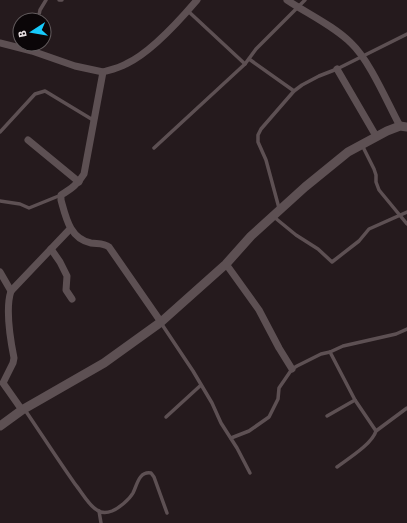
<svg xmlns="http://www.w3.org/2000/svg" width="407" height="523" font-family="Signika,sans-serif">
	<rect width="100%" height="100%" fill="#251a1d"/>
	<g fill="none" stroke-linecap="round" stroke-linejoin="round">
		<!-- service -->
		<g stroke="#5d5053" stroke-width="3.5">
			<path d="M59 0H62"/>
			<path d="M188 11 245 64"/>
			<path d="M38 20 40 10 46 0"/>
			<path d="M249 59 294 91"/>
			<path d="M0 132 35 94 45 91 93 120"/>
			<path d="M362 145 374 169 376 175V182L379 190 407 224"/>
			<path d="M154 148 245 64 256 49 305 0"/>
			<path d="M0 201 20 204 29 208 61 195"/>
			<path d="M279 208 266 160 258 142V135L261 129 294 91 302 85 319 76 337 69 407 34"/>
			<path d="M274 217 296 235 318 249 332 262 359 241 369 229 407 212"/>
			<path d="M161 323 193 371 212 403 221 423 237 448 250 473"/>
			<path d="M330 352 355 400 376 431"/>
			<path d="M25 410C42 435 58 460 75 484 81 491 89 506 97 510 101 513 107 513 112 511 119 508 129 500 133 493 137 485 139 471 151 473L154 477 167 513"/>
			<path d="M327 416 355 400"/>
			<path d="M166 417 201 385"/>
			<path d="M231 438 249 431 269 417 278 399 279 388 292 369 297 366 321 354 330 352 343 346 396 334 407 329"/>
			<path d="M337 467C349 458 372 444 376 431L407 408"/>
			<path d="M99 511 101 523"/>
		</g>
		<!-- minor -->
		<g stroke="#5d5053" stroke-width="7">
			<path d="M287 0C308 14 334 26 351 43 370 61 387 102 400 126"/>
			<path d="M0 43 32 51 75 66 103 72"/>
			<path d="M337 69 376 136"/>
			<path d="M28 140 79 182"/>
			<path d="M51 249 60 262 67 276 66 290 72 299"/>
			<path d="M226 264 259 310 279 348 292 369"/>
			<path d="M0 272 11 291"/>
			<path d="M161 322 109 247C104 243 98 244 91 243 70 239 66 218 61 200V195C71 189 78 184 84 174L103 72C110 70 119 68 126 64 150 53 180 20 197 0"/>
			<path d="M22 410 3 383 13 363 14 358C10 338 5 309 11 291L70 229"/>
		</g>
		<!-- tertiary -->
		<path stroke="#5d5053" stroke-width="9" d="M0 426 22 410 43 398 104 363 161 322 226 264 251 236 305 187 348 152 387 131 400 126 407 127"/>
	</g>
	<!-- north arrow -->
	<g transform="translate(32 32) rotate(258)"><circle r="19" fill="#0b0608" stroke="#635c5e"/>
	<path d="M0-3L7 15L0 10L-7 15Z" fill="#17cafb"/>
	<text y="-6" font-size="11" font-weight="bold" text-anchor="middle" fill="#e6dee0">B</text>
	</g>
</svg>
